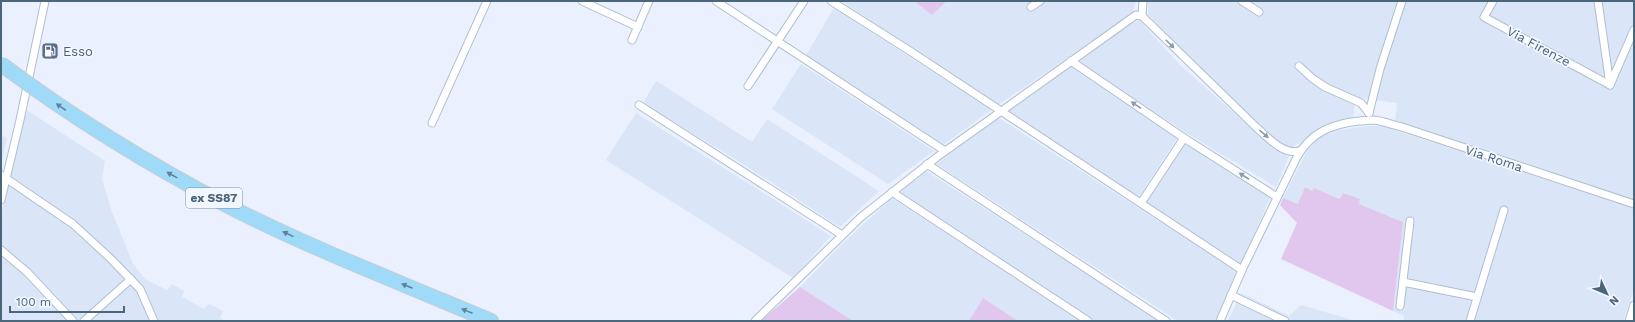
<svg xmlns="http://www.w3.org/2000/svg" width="1635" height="322" font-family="'Work Sans',sans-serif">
	<rect width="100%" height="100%" fill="#eaf0fd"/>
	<!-- residential -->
	<g fill="#dbe5f8">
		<path d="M841 1H918L916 3 932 15 947 1H1136L1133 10 1134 12 998 105Z"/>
		<path d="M1148 1H1634V201L1395 123 1397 103 1355 97 1353 119 1338 121 1322 127 1304 142 1292 146 1284 145 1269 134 1162 30 1148 14Z"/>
		<path d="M834 8 965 93 991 110 943 145 806 55Z"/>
		<path d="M1139 20 1180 65 1258 134 1280 152 1289 157 1276 187 1191 136 1083 66 1080 61 1108 38Z"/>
		<path d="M801 64 844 92 934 151 888 184 772 109Z"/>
		<path d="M1072 66 1178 137 1139 197 1009 111Z"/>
		<path d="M656 81 752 142 767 119 879 191 840 227 743 164 643 103Z"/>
		<path d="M25 109 105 161 102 179 112 212 133 264 145 279 167 290 172 284 184 291 182 297 204 309 209 304 223 311 220 318 225 321H1V216Z"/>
		<path d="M636 113 773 199 831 236 793 278 606 160Z"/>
		<path d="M999 118 1238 272 1216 321H1178L936 164Z"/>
		<path d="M1370 126H1382L1634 208V290L1623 321H1404V316L1393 311 1403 222 1359 204 1343 193 1341 199 1314 188 1298 204 1283 198 1307 151 1320 137 1332 131Z"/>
		<path d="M1 135 7 138 1 165Z"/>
		<path d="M1185 143 1270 198 1241 264 1147 202Z"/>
		<path d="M926 171 1161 321H1095L898 193Z"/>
		<path d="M892 198 1080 321H1018L983 298 969 321H853L800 287 841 245Z"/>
		<path d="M1241 293 1289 316 1301 305 1356 321H1228Z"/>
	</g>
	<!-- green -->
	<g fill="#e1c7ed">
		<path d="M918 1H947L932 15 916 3Z"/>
		<path d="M1305 187 1312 191 1314 188 1340 199 1343 193 1360 199 1359 204 1403 222 1393 311 1281 259 1297 223 1280 205 1283 198 1298 204Z"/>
		<path d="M800 287 853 321H761Z"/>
		<path d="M983 298 1018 321H969Z"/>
	</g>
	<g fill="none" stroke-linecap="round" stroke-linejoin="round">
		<!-- street casing -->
		<g stroke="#aebfd1" stroke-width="9">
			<g id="street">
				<path d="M582 1 638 27"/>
				<path d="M716 1 945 151"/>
				<path d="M831 1 910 51 1242 270"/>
				<path d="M1242 1 1259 12"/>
				<path d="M1493 1 1484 17 1610 85 1634 30"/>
				<path d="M1598 1 1610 85"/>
				<path d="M1031 7 1040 1"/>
				<path d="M1142 16 1143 1"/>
				<path d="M632 40 649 1"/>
				<path d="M1071 61 1184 138 1277 197"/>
				<path d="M1299 66 1312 78 1325 87 1361 103 1369 113"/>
				<path d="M748 86 804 1"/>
				<path d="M639 105 842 235"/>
				<path d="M1369 113 1380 69 1402 1"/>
				<path d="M432 123 487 1"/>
				<path d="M927 164 1166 321"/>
				<path d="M1 175 73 224 110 258 140 289 154 321"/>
				<path d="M892 192 1088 321"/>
				<path d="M1 200 20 120 45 1"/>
				<path d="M1141 203 1184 138"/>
				<path d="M1 250 27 272 73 321"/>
				<path d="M1403 282 1477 297"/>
				<path d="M1231 295 1285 321"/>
				<path d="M1400 306 1410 221"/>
				<path d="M84 321 131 279"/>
				<path d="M755 321 861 217 937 157 1136 15 1142 16 1257 128C1270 139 1283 155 1300 151"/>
				<path d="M1220 321 1242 270 1297 157C1311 132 1332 124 1359 121 1364 121 1369 120 1374 120 1383 121 1393 125 1402 127L1634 204"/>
				<path d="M1470 321 1504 210"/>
				<path d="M1629 321 1634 305"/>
			</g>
		</g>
		<!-- highway casing -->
		<g stroke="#c5ced4" stroke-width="16">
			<path id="highway" d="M443 301 491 321"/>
		</g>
		<!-- street -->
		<use href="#street" stroke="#fff" stroke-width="7"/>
		<!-- highway -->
		<use href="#highway" stroke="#9fdaf9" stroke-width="14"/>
		<!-- highway-bridge casing -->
		<g stroke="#c5ced4" stroke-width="16" stroke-linecap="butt">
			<path id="highway-bridge" d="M1 64C73 118 150 165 230 207 299 242 371 271 443 301"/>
		</g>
		<!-- highway-bridge -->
		<use href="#highway-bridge" stroke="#9fdaf9" stroke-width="14"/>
	</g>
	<!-- one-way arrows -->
	<defs><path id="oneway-solid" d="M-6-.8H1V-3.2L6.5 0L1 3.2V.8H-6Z"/></defs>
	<g fill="#8a9ba9">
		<use href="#oneway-solid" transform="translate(1170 44) rotate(45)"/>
		<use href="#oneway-solid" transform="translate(1136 105) rotate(-146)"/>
		<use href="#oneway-solid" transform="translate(1264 134) rotate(40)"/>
		<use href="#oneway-solid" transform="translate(1244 176) rotate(-147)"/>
	</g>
	<g fill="#60829a">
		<use href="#oneway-solid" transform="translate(61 107) rotate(-145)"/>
		<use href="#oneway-solid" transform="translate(172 175) rotate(-151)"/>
		<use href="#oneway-solid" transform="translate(288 234) rotate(-154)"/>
		<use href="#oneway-solid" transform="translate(407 286) rotate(-157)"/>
		<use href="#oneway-solid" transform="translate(467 311) rotate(-158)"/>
	</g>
	<!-- icons -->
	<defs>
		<g id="fuel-square" transform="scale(0.9)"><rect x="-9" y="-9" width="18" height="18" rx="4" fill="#5c6f8a" stroke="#f1f6ff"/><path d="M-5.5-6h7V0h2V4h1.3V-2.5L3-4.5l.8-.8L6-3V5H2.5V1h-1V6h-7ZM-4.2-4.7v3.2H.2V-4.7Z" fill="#fff"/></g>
	</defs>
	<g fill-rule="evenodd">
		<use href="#fuel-square" x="50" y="51"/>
	</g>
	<g text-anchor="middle" stroke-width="3.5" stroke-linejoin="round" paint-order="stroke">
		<!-- shield labels -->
		<rect fill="#f1f6ff" stroke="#7d90a2" stroke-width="1" x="186" y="188" width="56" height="20" rx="3"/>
		<g font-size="12" font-weight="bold" fill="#4b657a">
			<text x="214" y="202">ex SS87</text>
		</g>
		<!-- street labels -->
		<g font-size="13" fill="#4b657a" stroke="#f1f6ff">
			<text transform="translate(1539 46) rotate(28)" y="5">Via Firenze</text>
			<text transform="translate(1494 158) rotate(18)" y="5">Via Roma</text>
		</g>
		<!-- service labels -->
		<g font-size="13" fill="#4e5e75" stroke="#f1f6ff" text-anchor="start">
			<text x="63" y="56">Esso</text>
		</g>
	</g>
	<!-- border -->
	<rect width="1635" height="322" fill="none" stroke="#4b657a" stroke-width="4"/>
	<!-- north arrow -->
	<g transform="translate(1607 294) rotate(134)" stroke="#f1f6ff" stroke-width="3" paint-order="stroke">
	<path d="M0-3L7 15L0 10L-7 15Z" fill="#4b657a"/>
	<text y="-6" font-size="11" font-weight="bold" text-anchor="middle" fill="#4b657a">N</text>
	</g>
	<!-- scale -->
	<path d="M10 306v6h114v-6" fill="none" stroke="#4b657a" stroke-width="2"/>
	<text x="16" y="306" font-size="12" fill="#4b657a" stroke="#f1f6ff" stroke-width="3" paint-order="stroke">100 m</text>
</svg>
